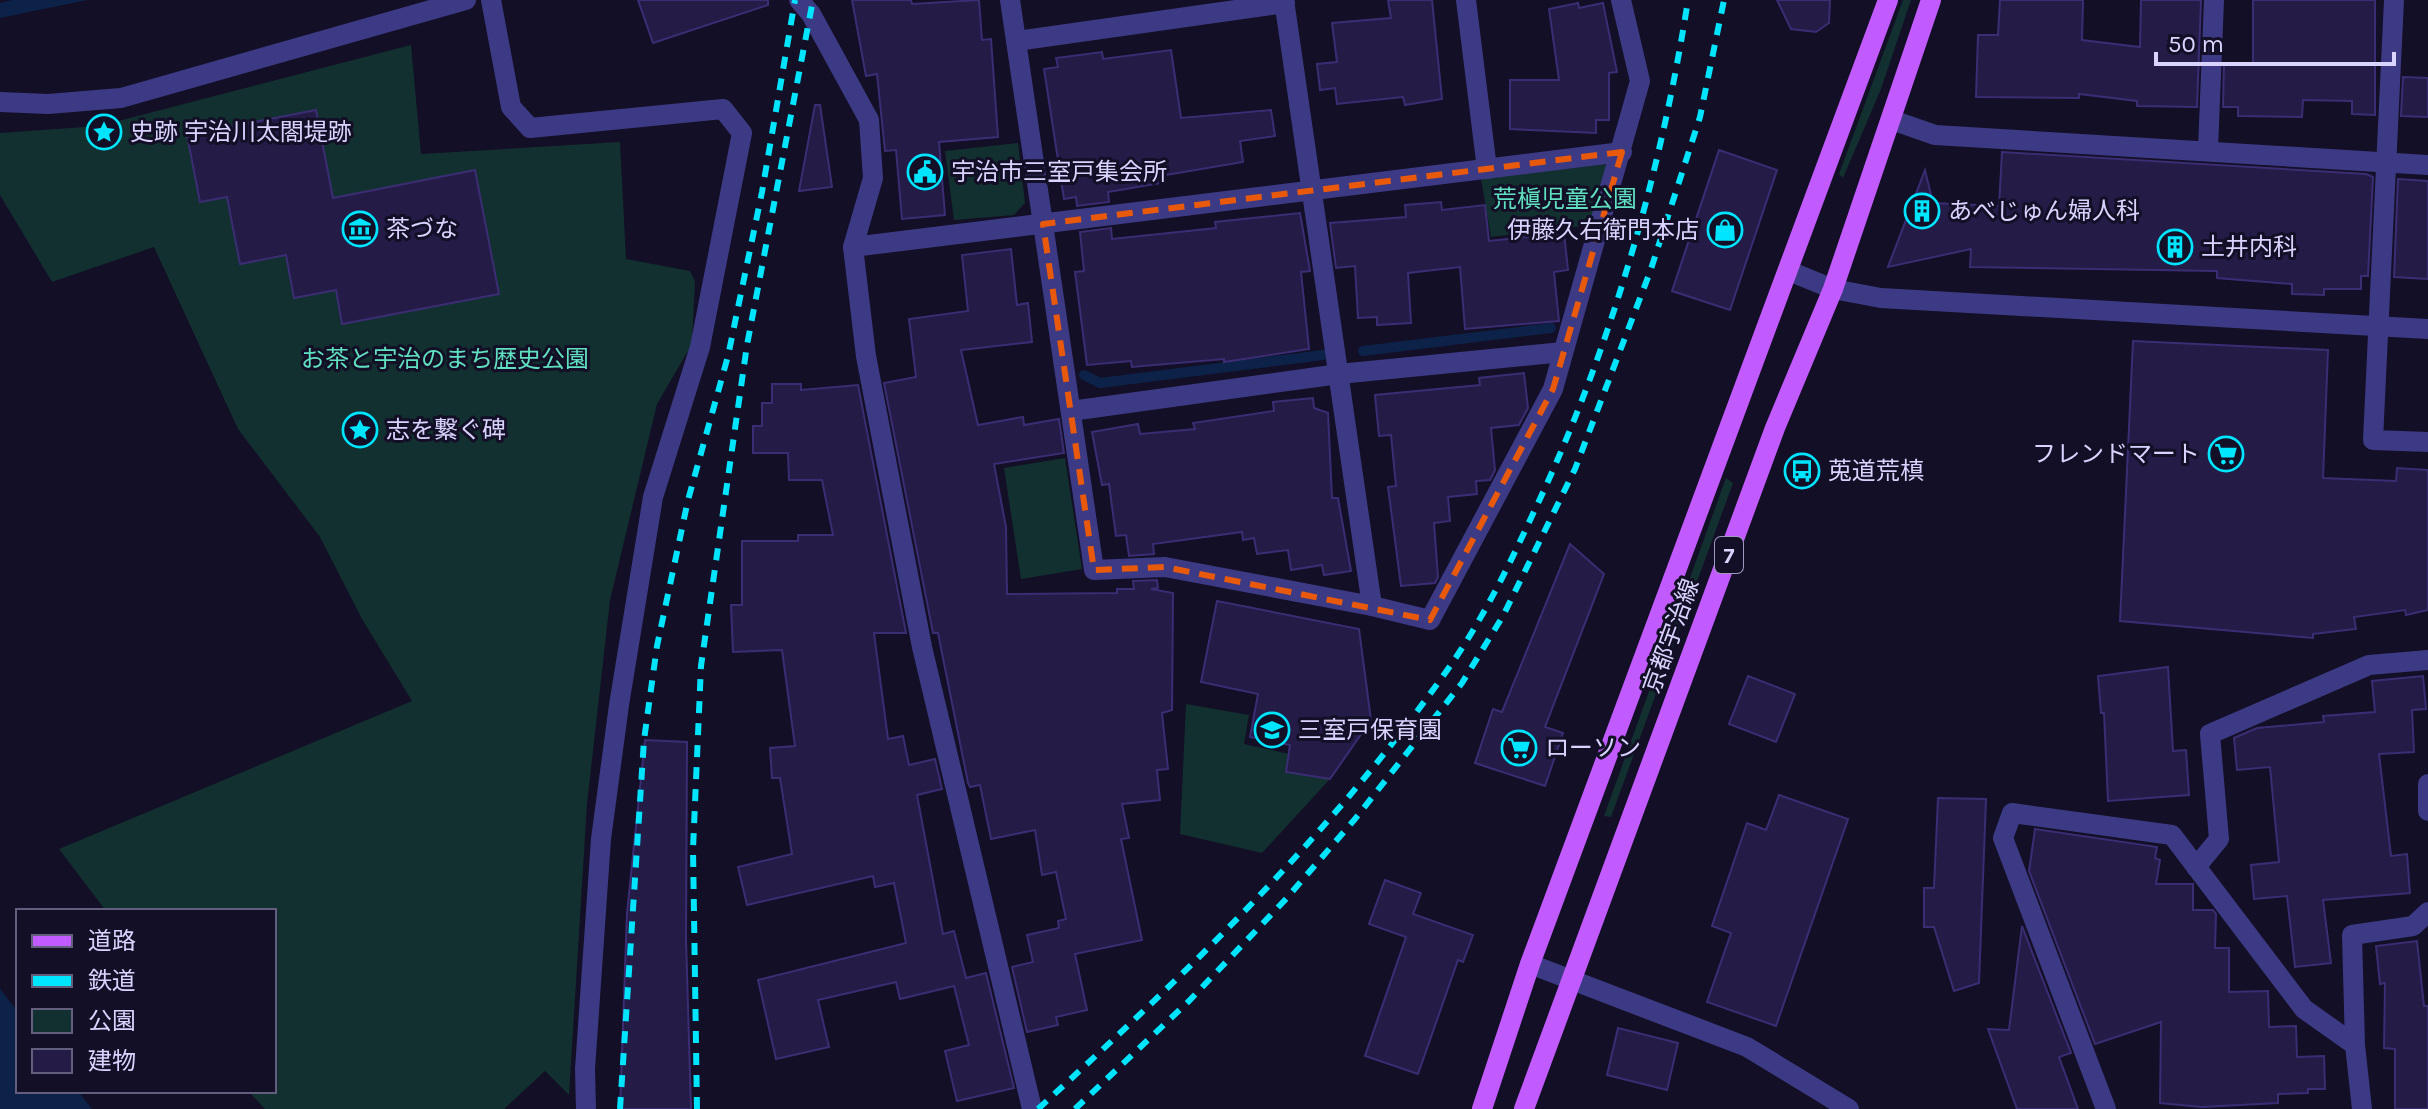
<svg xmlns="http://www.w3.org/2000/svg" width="2428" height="1109" font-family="Karla,'Noto Sans JP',sans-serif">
	<rect width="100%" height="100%" fill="#130f26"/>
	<!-- green -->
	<g fill="#12302f">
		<path d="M1903 0H1911L1881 89 1843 178 1839 174Z"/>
		<path d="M411 45 421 154 620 142 626 259 690 271 695 281 692 344 657 404 610 600 587 804 569 1095 545 1071 504 1109H265L248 1091H274V911H106L59 849 412 701 362 619 320 537 238 429 154 247 52 282 0 195V133L99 126Z"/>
		<path d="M1018 143 1025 203 1014 215 954 220 945 151Z"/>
		<path d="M1606 164 1592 225 1491 237 1481 179Z"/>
		<path d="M1065 458 1082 569 1021 579 1004 468Z"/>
		<path d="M1726 478 1733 483 1611 817 1604 816Z"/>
		<path d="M1186 704 1249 715 1244 744 1289 754 1286 772 1330 779 1262 853 1180 834Z"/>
	</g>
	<!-- water -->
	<g fill="#0c2248">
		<path d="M12 0H87L0 18V3Z"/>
		<path d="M0 989 18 1012V1091H78L92 1109H0Z"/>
	</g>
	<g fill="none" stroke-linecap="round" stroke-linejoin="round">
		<!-- stream -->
		<g stroke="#0c2248" stroke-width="10">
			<path d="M1363 351 1551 328"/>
			<path d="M1084 375 1100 383 1323 355"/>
		</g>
	</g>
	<!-- building -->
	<g fill="#241b47" stroke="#3b2d73" stroke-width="2">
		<path d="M638 0H768V5L653 43Z"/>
		<path d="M852 0H911L912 4 979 0 982 40 991 39 998 137 939 142 945 215 902 219 896 150 885 151 877 74 866 76Z"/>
		<path d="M1388 0H1432L1442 99 1405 105 1403 97 1337 104 1335 88 1320 90 1317 64 1337 62 1332 23 1391 18Z"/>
		<path d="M1777 0H1830L1829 23 1816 32 1791 29Z"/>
		<path d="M2000 0H2083L2082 40 2140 47 2141 0H2201L2197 107 2137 106V101L2079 94V98L1976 97 1978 35H1998Z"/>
		<path d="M2253 0H2375V115L2352 114V101L2303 100 2302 117 2238 116V107H2223L2224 63 2253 64Z"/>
		<path d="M1578 3 1579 8 1603 3 1617 72 1609 73V120H1596V133L1510 129V80H1559L1549 9Z"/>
		<path d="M1171 50 1181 118 1271 110 1275 136 1240 141 1243 162 1160 176 1161 183 1108 192 1109 202 1077 206 1076 197 1064 199 1044 69 1058 67 1056 58 1102 52 1103 59Z"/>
		<path d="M2403 77 2428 78V117L2401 116Z"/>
		<path d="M815 105H820L832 187 799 191Z"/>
		<path d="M316 110 333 198 475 170 499 294 342 324 336 290 294 298 286 255 240 264 227 197 200 202 187 135Z"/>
		<path d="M1719 150 1777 170 1730 310 1672 291Z"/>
		<path d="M2002 152 2366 174 2373 177 2368 276H2361V289H2324V295L2292 294V284L2217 278V271L1970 267 1971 249 1888 267 1925 170 1933 203 1999 206Z"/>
		<path d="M2398 179 2428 181V279L2394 277Z"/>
		<path d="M1441 202 1442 210 1485 205 1489 241 1564 233 1568 270 1554 272 1559 321 1465 329 1460 267 1408 273 1411 323 1377 325V317L1358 318 1355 266 1336 268 1330 223 1406 217 1405 205Z"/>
		<path d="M1300 213 1310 271 1301 272 1309 349 1224 362V359L1132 367 1131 361 1087 365 1075 272 1084 271 1080 232 1111 228 1112 239 1216 228 1215 222Z"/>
		<path d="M1011 249 1017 305 1028 303 1032 342 961 350 978 425 1023 417 1024 425 1059 419 1064 453 994 464 1006 527 1007 594 1117 593V589H1134L1133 581 1157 580 1158 588 1151 589 1173 593 1172 710 1162 713 1168 769 1157 770 1160 800 1122 804 1129 838 1121 839 1142 940 1075 954 1087 1010 1056 1017 1058 1025 1027 1032 1012 967 1033 962 1027 935 1059 928 1058 921 1066 919 1056 872 1042 875 1035 830 991 839 980 785 970 787 968 783 938 633H933L884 383 916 377 909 319 968 311 962 255Z"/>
		<path d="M2133 341 2328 350 2323 478 2396 481 2397 468 2428 470V610L2406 615 2405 610 2354 617 2356 629 2313 634V638L2120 621Z"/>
		<path d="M1524 373 1528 408 1521 421 1519 425 1491 428 1495 470 1490 480 1476 481 1477 494 1448 497 1450 521 1434 523 1438 577 1435 583 1401 586 1388 487 1396 486 1391 435 1379 436 1375 395 1480 385 1479 378Z"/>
		<path d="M772 384H801V390L858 385 906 633H874L888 739 903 736 909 765 935 759 942 789 917 795 943 934 954 931 966 978 986 973 1014 1088 957 1101 945 1051 969 1045 954 986 900 999 896 982 818 1000 829 1047 776 1059 758 980 906 943 894 883 875 887 873 876 747 905 738 867 792 854 780 778H772L770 748 795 746 782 650 733 652 731 605H742V541H798V535H833L822 480H789L788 453H753V426H762V403H772Z"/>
		<path d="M1313 398 1314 408 1328 413 1332 498H1338L1351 571 1324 575 1322 565 1291 570 1288 550 1257 554 1254 538 1243 540 1242 532 1153 544 1154 554 1129 556 1126 535 1116 536 1109 484 1102 485 1092 432 1138 424 1140 434 1195 429 1193 423 1274 411 1273 402Z"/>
		<path d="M1570 544 1604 574 1545 727 1563 733 1545 786 1475 763 1493 709 1502 712Z"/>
		<path d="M1217 601 1359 629 1371 720 1330 779 1286 772 1290 745 1250 737 1258 694 1201 682Z"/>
		<path d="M2168 667 2173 751 2186 750 2189 795 2108 801 2104 713H2101L2098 676Z"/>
		<path d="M1748 676 1795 694 1776 742 1729 724Z"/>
		<path d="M2423 676 2426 709 2412 710 2414 752 2379 754 2391 856 2407 854 2410 893 2323 900 2331 963 2295 967 2287 896 2254 899 2251 865 2279 862 2270 767 2237 770 2234 738 2257 728 2324 722 2323 716 2375 712 2372 681Z"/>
		<path d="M645 740 687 742 686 939 691 1109H620L627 913Z"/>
		<path d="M1779 795 1848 819 1776 1026 1707 1002 1731 933 1712 926 1747 823 1766 830Z"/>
		<path d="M1938 798 1986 799 1979 983 1954 991 1934 927H1924V888H1934Z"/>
		<path d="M2035 829 2157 847 2155 858 2160 860 2156 884H2193V910H2213L2216 914 2215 948H2229V992L2268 991 2269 1027 2296 1026 2297 1057 2324 1056 2325 1089H2308V1093L2278 1094V1103L2202 1107 2160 1103 2161 1022 2095 1044 2029 871Z"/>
		<path d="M1385 880 1421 893 1413 914 1473 935 1463 962 1458 960 1418 1074 1365 1056 1406 937 1369 924Z"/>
		<path d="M2022 926 2071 1053 2059 1057 2078 1109H2017L1988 1029 2009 1030Z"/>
		<path d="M2417 941 2424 1006H2428V1109H2395V1049L2384 1048 2385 983 2380 984 2376 946Z"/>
		<path d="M1618 1028 1678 1043 1667 1090 1607 1075Z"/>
	</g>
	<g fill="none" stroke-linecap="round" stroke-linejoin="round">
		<!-- minor -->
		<g stroke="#3d3a85" stroke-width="20">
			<path d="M491 0 511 107 530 128 723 109 742 133 700 347 653 497 619 705 601 839 585 1069 586 1109"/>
			<path d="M799 0 811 14 869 120 873 178 853 247 866 356 922 647 1032 1109"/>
			<path d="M1010 0 1094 570 1165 567 1372 606 1430 620 1553 389 1640 81 1621 0"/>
			<path d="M1284 0 1372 606"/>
			<path d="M1466 0 1487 169"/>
			<path d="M2394 0 2373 440 2428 442"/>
			<path d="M1016 41 1285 3"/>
			<path d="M0 102 48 104 121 98 466 0"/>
			<path d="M1892 120 1935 135 2428 165"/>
			<path d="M2208 149 2214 0"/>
			<path d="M853 247 1622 152"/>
			<path d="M1789 271 1833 289 1881 298 2428 329"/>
			<path d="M1071 411 1339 374 1563 352"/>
			<path d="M2428 784V811"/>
			<path d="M2196 867 2219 839 2210 734 2369 665 2428 660"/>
			<path d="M1530 964 1747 1047 1849 1109"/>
			<path d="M2355 1045 2352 935 2413 926 2428 912"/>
			<path d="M2106 1109 2003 838 2012 813 2172 835 2304 1009 2355 1045 2362 1109"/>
		</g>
		<!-- major -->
		<g stroke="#c25bff" stroke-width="20">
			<path d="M1482 1109 1530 964 1888 0"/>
			<path d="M1524 1109 1775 428 1833 289 1931 0"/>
		</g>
		<!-- rail -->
		<g stroke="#00e5ff" stroke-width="6" stroke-dasharray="12 10" stroke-linecap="butt">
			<path d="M620 1109 644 740 657 646 688 500 728 356 762 192 795 0"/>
			<path d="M697 1109 693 849 701 666 747 345 813 0"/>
			<path d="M1038 1109C1189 971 1329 837 1448 669 1481 622 1507 570 1531 518 1609 355 1660 179 1688 0"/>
			<path d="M1075 1109 1189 1001 1285 900 1355 819 1462 683 1503 616 1575 469 1650 272 1700 117 1724 0"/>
		</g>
	</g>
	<!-- marked area -->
	<path fill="none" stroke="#e8590c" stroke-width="6" stroke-dasharray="16 10" stroke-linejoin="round" d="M1622 152 1553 389 1430 620 1165 567 1094 570 1043 224Z"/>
	<!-- icons -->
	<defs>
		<g id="sight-ring" transform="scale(1.8)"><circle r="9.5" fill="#130f26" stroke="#00e5ff" stroke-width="1.5"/><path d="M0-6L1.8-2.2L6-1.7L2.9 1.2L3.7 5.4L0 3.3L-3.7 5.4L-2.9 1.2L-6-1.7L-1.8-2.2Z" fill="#00e5ff"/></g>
		<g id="civic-ring" transform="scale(1.8)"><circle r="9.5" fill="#130f26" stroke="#00e5ff" stroke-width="1.5"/><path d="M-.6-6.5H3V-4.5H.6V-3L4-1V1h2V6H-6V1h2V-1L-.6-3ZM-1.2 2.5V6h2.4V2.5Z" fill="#00e5ff"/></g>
		<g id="building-ring" transform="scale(1.8)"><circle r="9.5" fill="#130f26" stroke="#00e5ff" stroke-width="1.5"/><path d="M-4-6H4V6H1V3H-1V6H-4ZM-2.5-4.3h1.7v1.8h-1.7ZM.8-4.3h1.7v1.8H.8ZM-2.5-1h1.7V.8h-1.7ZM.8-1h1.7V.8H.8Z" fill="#00e5ff"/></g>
		<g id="museum-ring" transform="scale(1.8)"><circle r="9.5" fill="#130f26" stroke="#00e5ff" stroke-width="1.5"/><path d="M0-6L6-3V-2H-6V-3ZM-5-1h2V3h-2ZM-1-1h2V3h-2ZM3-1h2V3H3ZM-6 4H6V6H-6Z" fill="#00e5ff"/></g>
		<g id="shop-ring" transform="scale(1.8)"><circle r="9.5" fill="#130f26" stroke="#00e5ff" stroke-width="1.5"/><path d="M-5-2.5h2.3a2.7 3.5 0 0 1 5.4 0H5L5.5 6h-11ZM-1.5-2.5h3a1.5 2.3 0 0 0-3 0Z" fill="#00e5ff"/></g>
		<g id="supermarket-ring" transform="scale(1.8)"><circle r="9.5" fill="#130f26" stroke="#00e5ff" stroke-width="1.5"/><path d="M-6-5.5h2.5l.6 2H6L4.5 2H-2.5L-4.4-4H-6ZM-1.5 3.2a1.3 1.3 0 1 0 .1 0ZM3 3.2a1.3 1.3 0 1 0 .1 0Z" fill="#00e5ff"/></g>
		<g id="bus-ring" transform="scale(1.8)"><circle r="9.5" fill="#130f26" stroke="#00e5ff" stroke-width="1.5"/><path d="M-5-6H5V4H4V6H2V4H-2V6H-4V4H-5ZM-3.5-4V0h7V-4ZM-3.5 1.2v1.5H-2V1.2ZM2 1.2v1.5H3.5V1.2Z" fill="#00e5ff"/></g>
		<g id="school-ring" transform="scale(1.8)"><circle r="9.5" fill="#130f26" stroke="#00e5ff" stroke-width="1.5"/><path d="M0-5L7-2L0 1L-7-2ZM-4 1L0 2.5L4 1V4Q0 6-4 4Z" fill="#00e5ff"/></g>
	</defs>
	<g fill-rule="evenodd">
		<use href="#sight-ring" x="104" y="132"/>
		<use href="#civic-ring" x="925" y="172"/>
		<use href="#building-ring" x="1922" y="211"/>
		<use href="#museum-ring" x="360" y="229"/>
		<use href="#shop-ring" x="1725" y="230"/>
		<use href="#building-ring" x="2175" y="247"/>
		<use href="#sight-ring" x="360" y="430"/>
		<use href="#supermarket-ring" x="2226" y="454"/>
		<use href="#bus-ring" x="1802" y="471"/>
		<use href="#school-ring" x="1272" y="730"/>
		<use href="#supermarket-ring" x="1519" y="748"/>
	</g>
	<g text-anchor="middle" stroke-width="6" stroke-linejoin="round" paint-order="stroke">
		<!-- shield labels -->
		<rect fill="#130f26" stroke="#9e99be" stroke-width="2" x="1715" y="537" width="28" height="36" rx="6"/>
		<g font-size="22" font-weight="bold" fill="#d9d4ff">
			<text x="1729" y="563">7</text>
		</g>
		<!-- poi labels -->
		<g font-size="24" fill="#d9d4ff" stroke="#130f26" text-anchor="start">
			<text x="130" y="140">史跡 宇治川太閤堤跡</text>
			<text x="951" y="180">宇治市三室戸集会所</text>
			<text x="1948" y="219">あべじゅん婦人科</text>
			<text x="386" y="237">茶づな</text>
			<text x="1699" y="238" text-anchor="end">伊藤久右衛門本店</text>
			<text x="2201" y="255">土井内科</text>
			<text x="386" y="438">志を繋ぐ碑</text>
			<text x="2200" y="462" text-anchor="end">フレンドマート</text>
			<text x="1828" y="479">莵道荒槙</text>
			<text x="1298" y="738">三室戸保育園</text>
			<text x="1545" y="756">ローソン</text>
		</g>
		<!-- park labels -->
		<g font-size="24" fill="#5fe0c0" stroke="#130f26">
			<text x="1565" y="207">荒槇児童公園</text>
			<text x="445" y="367">お茶と宇治のまち歴史公園</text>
		</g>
		<!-- street labels -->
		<g font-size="24" fill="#d9d4ff" stroke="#130f26">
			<text transform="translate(1671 636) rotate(-70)" y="8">京都宇治線</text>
		</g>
	</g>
	<!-- legend -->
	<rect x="16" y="909" width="260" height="184" fill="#130f26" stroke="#625e7d" stroke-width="2"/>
	<rect x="32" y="935" width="40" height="12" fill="#c25bff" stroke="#625e7d" stroke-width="2"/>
	<text x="88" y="949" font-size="24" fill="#d9d4ff">道路</text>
	<rect x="32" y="975" width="40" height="12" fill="#00e5ff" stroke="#625e7d" stroke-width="2"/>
	<text x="88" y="989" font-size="24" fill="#d9d4ff">鉄道</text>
	<rect x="32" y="1009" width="40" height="24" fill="#12302f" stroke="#625e7d" stroke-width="2"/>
	<text x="88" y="1029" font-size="24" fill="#d9d4ff">公園</text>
	<rect x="32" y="1049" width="40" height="24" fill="#241b47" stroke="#625e7d" stroke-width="2"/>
	<text x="88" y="1069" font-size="24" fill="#d9d4ff">建物</text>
	<!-- scale -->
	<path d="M2156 52v12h238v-12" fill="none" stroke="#d9d4ff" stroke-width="4"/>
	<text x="2168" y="52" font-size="24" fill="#d9d4ff" stroke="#130f26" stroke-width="6" paint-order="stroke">50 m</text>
</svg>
